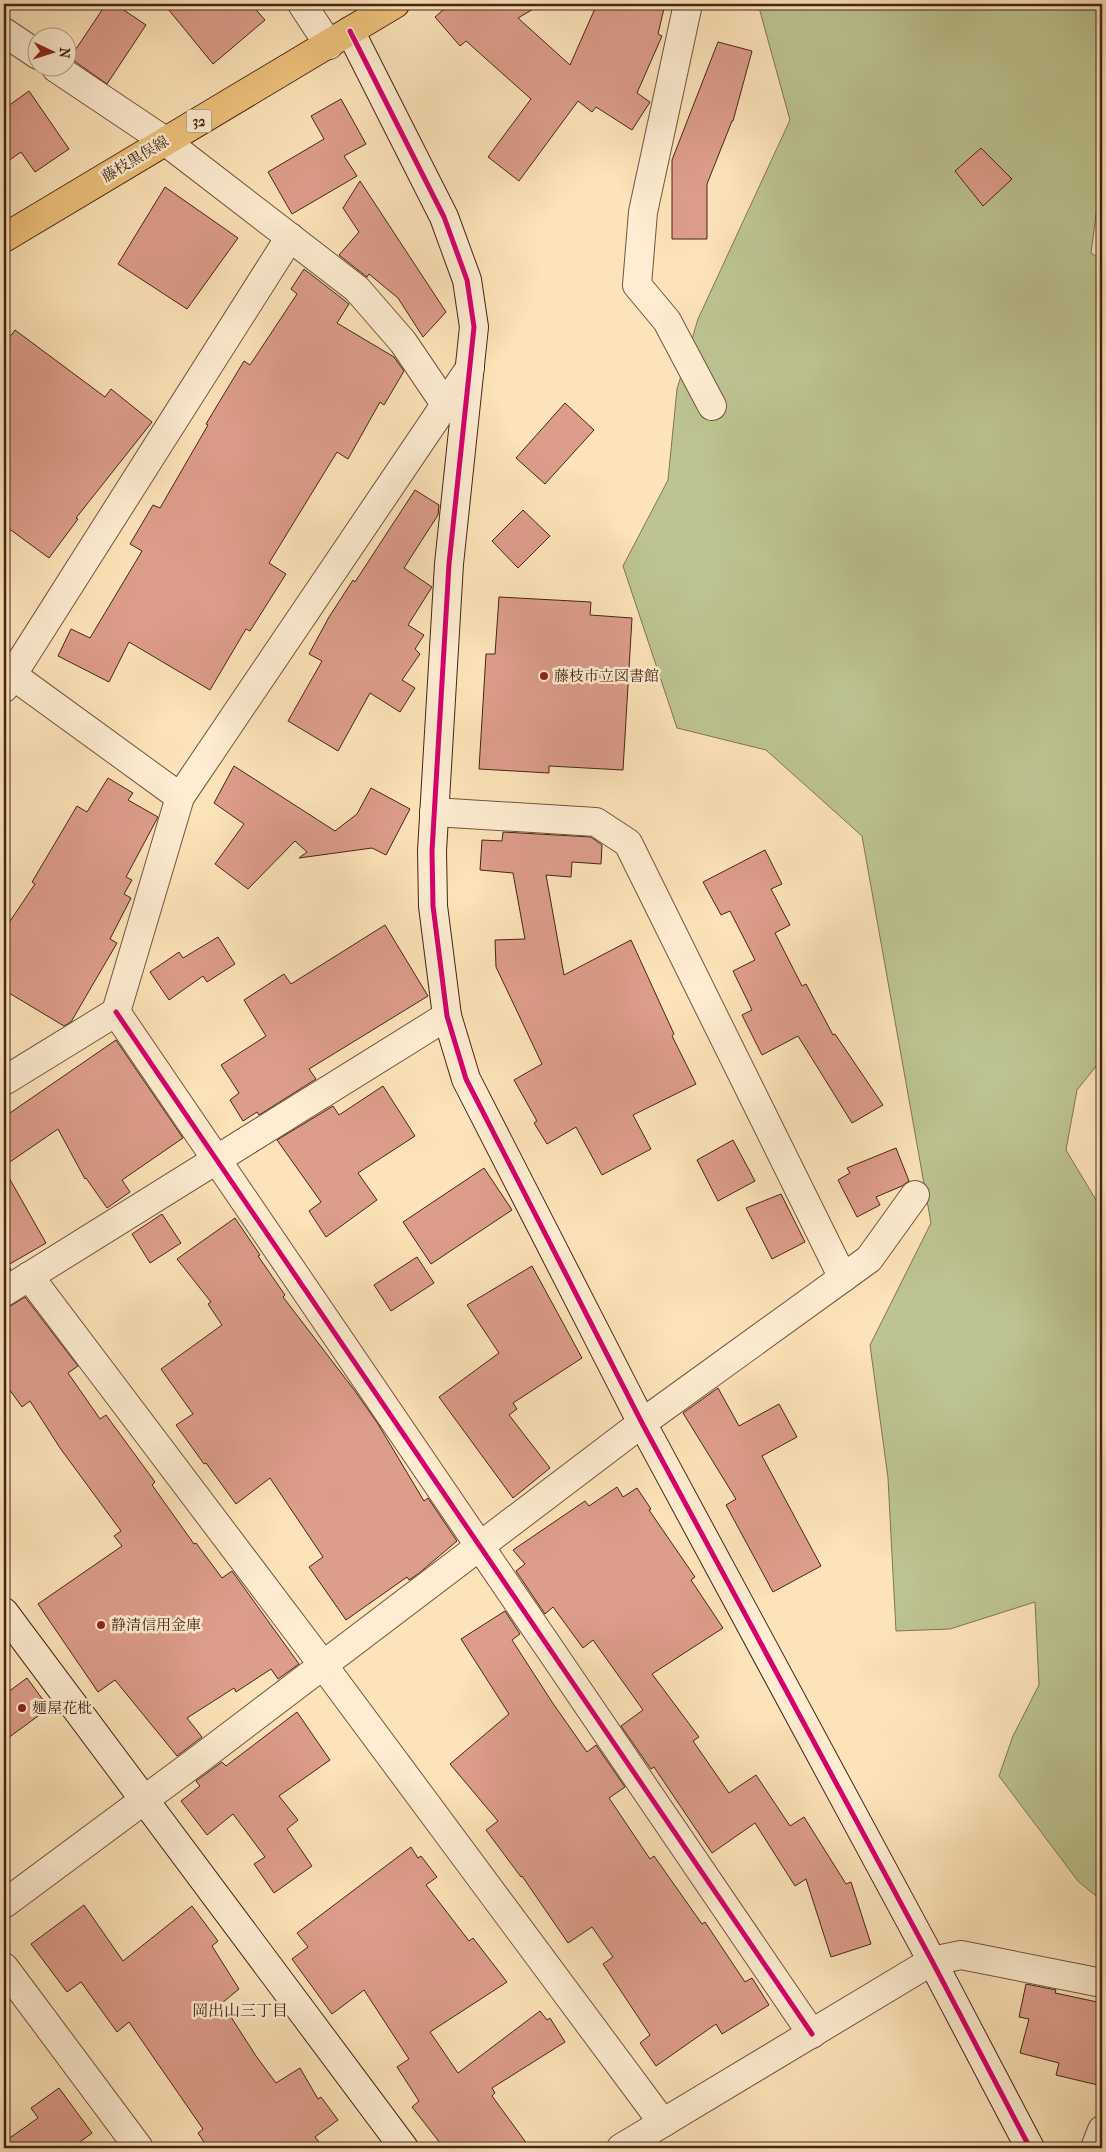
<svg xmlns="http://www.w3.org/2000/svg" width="1106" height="2152" font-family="'IM FELL French Canon','Noto Serif JP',serif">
	<rect width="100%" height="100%" fill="#fde3b9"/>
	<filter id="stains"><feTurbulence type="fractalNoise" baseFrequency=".004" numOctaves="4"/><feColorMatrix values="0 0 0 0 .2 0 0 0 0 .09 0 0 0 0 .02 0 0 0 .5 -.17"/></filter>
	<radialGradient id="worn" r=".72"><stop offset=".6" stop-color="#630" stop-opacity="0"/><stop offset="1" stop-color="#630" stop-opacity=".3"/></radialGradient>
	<!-- green -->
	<path fill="#bdc491" stroke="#807454" d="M758 4H1102V170L1091 253 1102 260V1059L1077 1090 1066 1150 1102 1210V1901L1078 1881 999 1776 1013 1736 1039 1685 1035 1602 950 1629 896 1631 888 1478 870 1345 931 1223 862 836 766 750 677 728 623 566 668 480 677 389 698 319 790 120Z"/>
	<!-- building -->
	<g fill="#dd9d8b" stroke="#442516">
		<path d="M106 4H115L146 25 107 84 70 58Z"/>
		<path d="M164 4H251L265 20 213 64Z"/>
		<path d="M450 4H542L518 18 570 65 597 4H665L658 34 662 36 637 93 650 102 632 130 596 107 592 112 578 101 519 181 488 157 531 99 466 41 460 46 435 17Z"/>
		<path d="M718 42 752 51 733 121H732L707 184V239H672V160Z"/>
		<path d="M29 91 69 149 35 172 21 152 4 164V109Z"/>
		<path d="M341 99 366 144 344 156 357 176 292 214 268 172 324 139 311 116Z"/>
		<path d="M981 148 1012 179 983 206 955 171Z"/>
		<path d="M360 181 446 312 423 337 398 298 369 274 367 277 339 255 359 232 343 208Z"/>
		<path d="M165 187 238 238 187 309 118 264Z"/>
		<path d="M304 269 349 304 337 323 394 357 404 371 384 405 380 402 348 459 337 452 269 563 286 574 250 631 246 629 210 690 129 642 109 682 58 656 71 629 90 638 142 551 130 544 153 505 160 508 208 425 206 424 244 361 250 365 297 294 291 289Z"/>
		<path d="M15 330 105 397 111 389 152 422 76 518 78 519 49 558 4 525V345Z"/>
		<path d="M565 403 594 430 545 484 516 458Z"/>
		<path d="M415 490 439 505 438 515 404 568 432 587 408 625 424 635 415 649 420 654 402 680 415 688 400 712 370 693 338 751 288 721 322 661 309 654 329 617 353 580 355 582Z"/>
		<path d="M523 510 550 536 518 568 492 541Z"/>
		<path d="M499 597 591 602 590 615 632 618 623 770 549 766V773L479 769 486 654H495Z"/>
		<path d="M234 766 335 831 357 814 371 788 410 809 386 855 372 848 299 858 307 852 295 841 248 889 215 864 244 824 214 803Z"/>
		<path d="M108 778 133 793 128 800 158 817 126 877 132 880 124 894 131 898 110 939 117 943 71 1022 64 1026 4 990V930L35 884 32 882 77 806 87 812Z"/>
		<path d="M503 832 591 837 602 845 601 864 572 862 571 877 546 875 564 975 631 940 674 1034 672 1036 696 1084 633 1115 651 1149 602 1175 576 1127 547 1144 534 1123 537 1121 514 1080 542 1064 496 967 495 940 525 939 513 873 480 870 482 840 502 841Z"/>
		<path d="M765 850 782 884 771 889 790 925 775 933 802 986 806 984 833 1035 835 1034 883 1105 852 1123 798 1036 762 1055 742 1015 752 1010 733 971 755 960 730 911 721 915 703 882Z"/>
		<path d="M385 925 428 996 309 1069 316 1079 259 1115 257 1112 243 1121 230 1100 239 1093 221 1065 266 1036 244 1000 284 974 291 984Z"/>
		<path d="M218 937 235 964 207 982 203 976 169 1000 150 972 179 952 183 958Z"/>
		<path d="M116 1040 183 1138 122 1180 130 1192 107 1208 86 1178 85 1179 58 1129 4 1166V1117Z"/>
		<path d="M383 1086 415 1136 358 1173 377 1200 326 1237 309 1211 321 1202 277 1140 333 1106 339 1115Z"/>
		<path d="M733 1140 755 1181 718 1201 697 1160Z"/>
		<path d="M896 1148 909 1181 902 1186 876 1197 880 1205 857 1217 838 1180 850 1173 847 1168Z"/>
		<path d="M484 1168 512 1210 431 1264 403 1222Z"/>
		<path d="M4 1169 46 1243 8 1265 11 1269 4 1274Z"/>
		<path d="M781 1194 805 1242 772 1259 746 1208Z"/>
		<path d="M162 1214 181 1243 150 1263 132 1234Z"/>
		<path d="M235 1218 260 1255 258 1256 285 1295 283 1297 355 1391 378 1424 424 1501 428 1498 457 1541 418 1574 409 1580 407 1577 346 1620 309 1567 323 1557 270 1478 236 1504 206 1463 204 1464 176 1425 193 1414 161 1369 222 1325 208 1304 211 1302 177 1259Z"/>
		<path d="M417 1257 434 1283 391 1311 374 1285Z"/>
		<path d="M532 1266 582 1358 513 1403 517 1409 509 1415 550 1468 513 1498 439 1397 499 1353 467 1305Z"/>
		<path d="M25 1297 78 1366 68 1373 100 1419 106 1415 155 1482 152 1485 194 1544 196 1543 222 1578 232 1571 299 1664 278 1679 271 1669 236 1692 234 1688 187 1718 202 1737 177 1756 115 1680 98 1692 38 1604 122 1546 114 1536 121 1531 60 1448 30 1401 22 1407 4 1382V1308L12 1305Z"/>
		<path d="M718 1388 739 1426 779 1404 797 1437 762 1456 821 1566 773 1592 726 1505 736 1499 683 1413Z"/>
		<path d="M617 1487 623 1497 637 1488 651 1509 649 1510 695 1577 691 1580 723 1628 652 1674 699 1737 693 1741 729 1793 756 1775 790 1826 804 1817 846 1884 851 1882 871 1944 831 1957 806 1879 795 1886 755 1823 712 1853 654 1767 651 1769 621 1726 643 1710 593 1640 583 1648 553 1607 545 1614 516 1571 525 1564 513 1550 585 1501 589 1506Z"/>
		<path d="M505 1611 520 1634 512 1640 552 1702 587 1752 596 1745 625 1787 609 1798 650 1859 654 1856 702 1924 705 1922 745 1982 752 1978 769 2005 722 2034 716 2024 656 2066 640 2043 650 2035 603 1964 613 1957 592 1927 568 1943 522 1876 521 1877 486 1830 498 1821 450 1764 509 1714 461 1639Z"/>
		<path d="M27 1678 49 1708 4 1741V1695Z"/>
		<path d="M297 1712 330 1760 279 1796 298 1820 287 1829 312 1866 274 1893 254 1864 265 1857 233 1814 207 1835 181 1801 200 1786 196 1781 222 1762 226 1766Z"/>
		<path d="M411 1847 418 1858 421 1856 437 1877 426 1885 469 1941 473 1938 507 1982 430 2032 458 2073 540 2011 547 2020 550 2018 565 2042 492 2088 495 2093 492 2096 530 2148H444L412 2107 419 2101 397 2067 409 2059 364 1990 332 2014 292 1959 308 1947 297 1933Z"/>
		<path d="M84 1905 123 1961 192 1906 218 1941 212 1946 239 1989 222 2003 256 2056 276 2083 300 2068 318 2099 321 2097 338 2120 315 2137 324 2148H208L198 2133 203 2129 129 2022 117 2032 81 1982 67 1992 31 1944Z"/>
		<path d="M1026 1984 1056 1990 1055 1993 1102 2003V2086L1056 2075 1059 2063 1020 2053 1029 2019 1019 2017Z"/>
		<path d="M59 2088 92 2133 72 2148H4V2142L38 2118 31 2108Z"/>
	</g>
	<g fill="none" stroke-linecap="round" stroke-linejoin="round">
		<!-- street casing -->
		<g stroke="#72543f" stroke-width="30">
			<g id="street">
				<path d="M302 4 329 45"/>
				<path d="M688 4 643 212 637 285 667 321 712 406"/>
				<path d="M4 32 38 55"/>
				<path d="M56 68 165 141 357 289 403 342 445 404"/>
				<path d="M4 669 180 797"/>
				<path d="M4 688 290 237"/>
				<path d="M434 812 596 822 628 843 843 1278"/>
				<path d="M116 1012 812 2034"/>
				<path d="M4 1081 116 1012 180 797 470 368"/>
				<path d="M29 1276 323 1665 663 2123"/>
				<path d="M4 1292 447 1016"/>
				<path d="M4 1904 202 1757 642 1423 869 1259 915 1195"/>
				<path d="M4 1967 139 2148"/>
				<path d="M621 2148 932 1961 961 1955 1102 1983"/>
				<path d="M1095 2148 1102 2130"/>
			</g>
		</g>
		<!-- secondary casing -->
		<g stroke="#442516" stroke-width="30">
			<g id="secondary">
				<path d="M350 31 444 217 467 280 474 327 449 564 432 851 433 906 447 1016 466 1079 642 1423 932 1961 1030 2148"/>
				<path d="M4 1612 404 2148"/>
			</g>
		</g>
		<!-- primary casing -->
		<g stroke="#442516" stroke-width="30">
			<path id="primary" d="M4 238 395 4"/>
		</g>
		<!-- street -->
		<use href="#street" stroke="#feedd2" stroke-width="28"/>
		<!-- secondary -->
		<use href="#secondary" stroke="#feedd2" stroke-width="28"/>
		<!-- primary -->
		<use href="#primary" stroke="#eec27c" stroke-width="28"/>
		<!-- cycleway casing -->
		<g stroke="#feedd2" stroke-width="8">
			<g id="cycleway">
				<path d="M350 31 444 217 467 280 474 327 449 564 432 851 433 906 447 1016 466 1079 642 1423 932 1961 1030 2148"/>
				<path d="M116 1012 812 2034"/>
			</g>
		</g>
		<!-- cycleway -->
		<use href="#cycleway" stroke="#d6006c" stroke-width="5"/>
	</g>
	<!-- markers -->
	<g fill="#8f2418" stroke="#feedd2" stroke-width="2">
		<circle cx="544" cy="676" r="5"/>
		<circle cx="101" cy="1625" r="5"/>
		<circle cx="22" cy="1708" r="5"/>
	</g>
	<g text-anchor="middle" stroke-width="5" stroke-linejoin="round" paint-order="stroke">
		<!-- shield labels -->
		<rect fill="#feedd2" stroke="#7c614e" stroke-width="1" x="186.5" y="109.5" width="25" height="23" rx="4"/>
		<g font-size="14" font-weight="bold" fill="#442516">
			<text x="199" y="126">32</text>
		</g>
		<!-- street labels -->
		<g font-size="15" fill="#442516" stroke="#feedd2">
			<text transform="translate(135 159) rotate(-31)" y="5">藤枝黒俣線</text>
		</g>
		<!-- poi labels -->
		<g font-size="15" fill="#442516" stroke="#feedd2" text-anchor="start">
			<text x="554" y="681">藤枝市立図書館</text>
			<text x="111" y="1630">静清信用金庫</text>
			<text x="32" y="1713">麺屋花枇</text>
		</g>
		<!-- neighbourhood labels -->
		<g font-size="16" fill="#442516" stroke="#feedd2">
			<text x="240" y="2016">岡出山三丁目</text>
		</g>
	</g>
	<!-- margin -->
	<rect width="1106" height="2152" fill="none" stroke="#fde3b9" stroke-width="20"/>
	<rect x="5" y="5" width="1096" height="2142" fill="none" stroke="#442516" stroke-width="2.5"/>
	<rect x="10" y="10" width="1086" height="2132" fill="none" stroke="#442516"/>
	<!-- north arrow -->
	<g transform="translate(52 52) rotate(94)"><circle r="24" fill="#feedd2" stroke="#b49d87"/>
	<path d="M0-4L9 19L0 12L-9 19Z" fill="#8f2418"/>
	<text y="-8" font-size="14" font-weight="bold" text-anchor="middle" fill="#442516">N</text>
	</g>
	<rect width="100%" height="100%" filter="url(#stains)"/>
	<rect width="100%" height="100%" fill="url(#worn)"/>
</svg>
